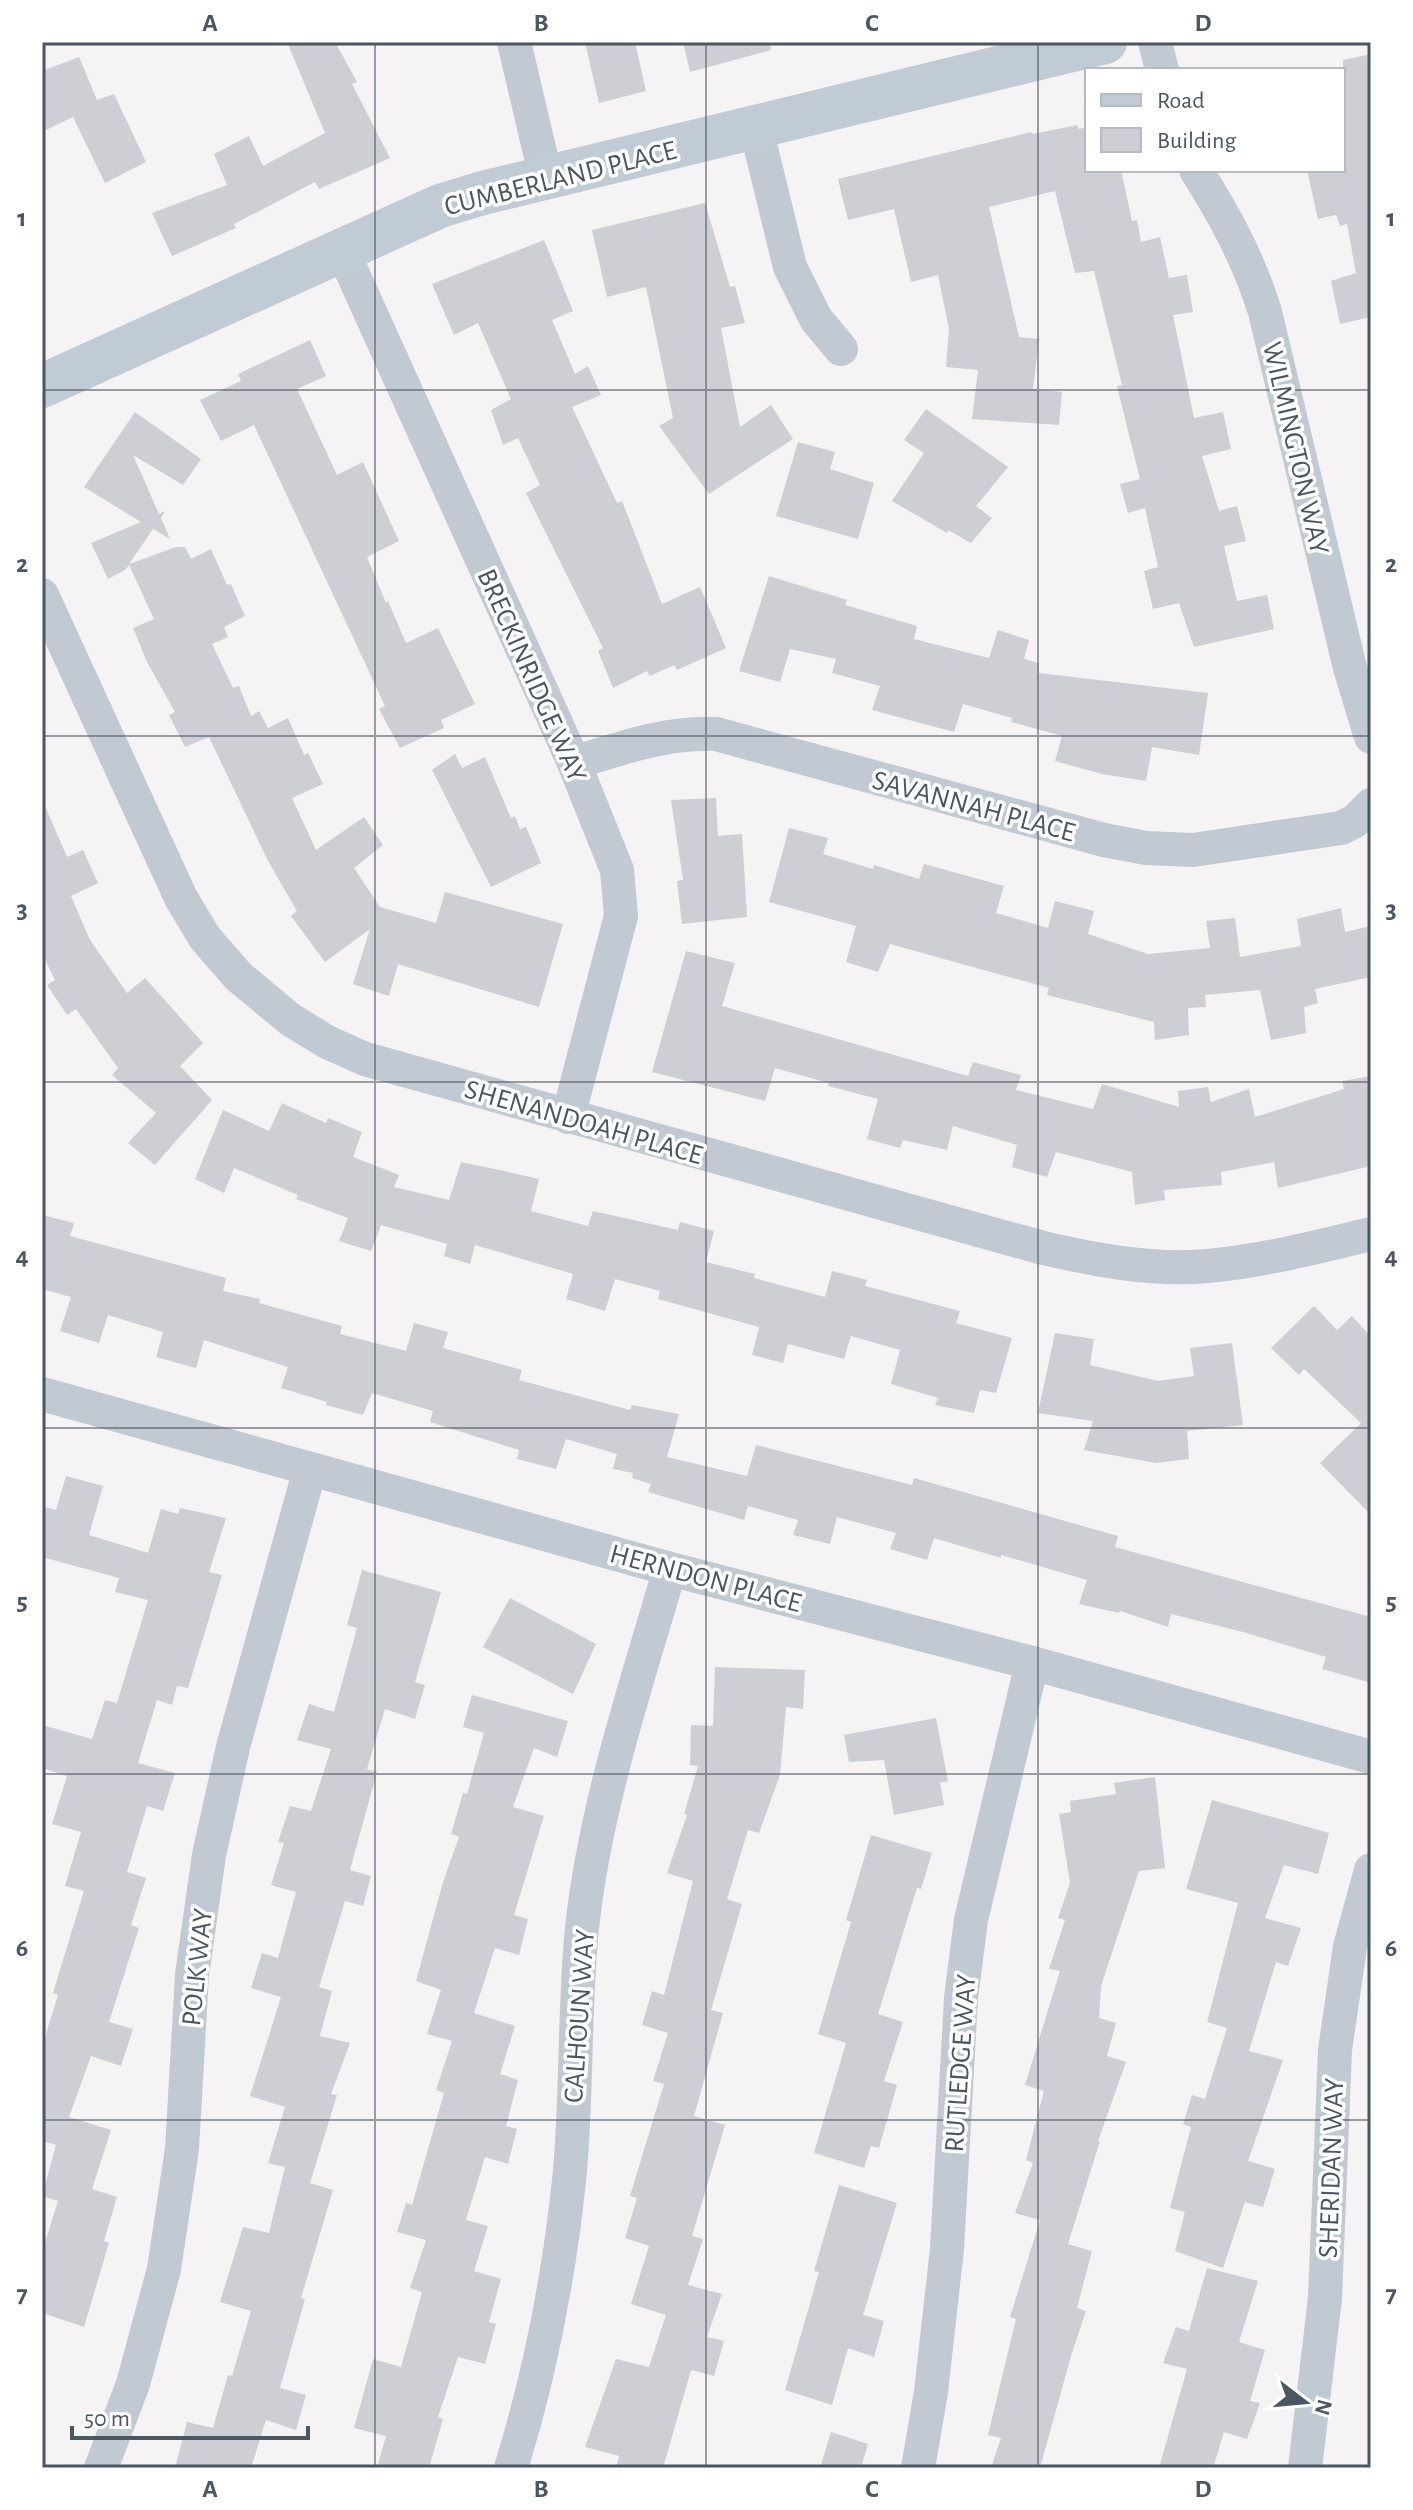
<svg xmlns="http://www.w3.org/2000/svg" width="1413" height="2510" font-family="'Alegreya Sans',sans-serif">
	<rect width="100%" height="100%" fill="#f5f3f3"/>
	<!-- building -->
	<g fill="#cdcfd5">
		<path d="M287 42H335L357 82 352 84 390 158 319 189 315 182 234 224 236 228 172 256 152 213 227 185 214 154 249 136 263 166 325 133Z"/>
		<path d="M585 42H635L646 91 599 103Z"/>
		<path d="M683 42H770L771 50 690 72Z"/>
		<path d="M1371 54V317L1340 324 1331 281 1356 273 1347 224 1340 226 1336 215 1318 219 1307 170H1343V60Z"/>
		<path d="M79 57 97 100 114 94 146 162 105 183 73 117 42 132V71Z"/>
		<path d="M1077 125 1079 129 1087 127V170H1121L1132 221 1137 220 1141 242 1160 237 1169 278 1187 275 1193 312 1173 315 1194 418 1223 412 1231 449 1202 456 1219 511 1237 506 1246 541 1224 546 1237 601 1267 595 1274 629 1194 647 1179 603 1153 609 1144 571 1158 567 1145 508 1128 513 1120 484 1140 479 1117 386 1122 385 1094 271 1075 273 1055 191 989 207 1019 337 1039 339 1033 389 1062 392 1059 425 972 419 978 370 946 367 949 329 938 275 911 282 894 209 848 220 838 179 1031 132 1033 134Z"/>
		<path d="M705 203 730 287 735 286 745 323 721 328 740 427 771 405 793 439 709 494 659 426 673 418 646 287 607 297 592 230Z"/>
		<path d="M544 240 573 311 552 320 575 374 588 366 601 395 572 407 617 503 622 501 662 604 700 587 726 648 677 670 674 665 650 676 647 671 613 688 598 651 603 648 526 493 540 485 518 438 503 445 491 410 511 399 478 323 454 335 432 284Z"/>
		<path d="M310 340 326 376 297 389 337 475 363 462 399 541 367 557 386 603 388 601 406 643 438 628 475 704 441 720 444 728 400 748 379 709 385 706 254 425 221 441 200 400 241 381 238 374Z"/>
		<path d="M926 409 1008 467 976 506 992 518 971 543 948 530 947 533 892 501 924 453 904 440Z"/>
		<path d="M135 412 201 459 183 485 133 455 159 514 165 511 161 518 170 539 153 529 129 564 176 547H185L191 559 211 549 227 585 231 584 245 616 224 627 228 637 212 644 233 688 239 686 251 716 259 711 268 728 288 718 304 755 308 753 323 784 292 798 316 850 364 817 383 845 354 868 380 907 436 923 445 892 563 924 539 1007 398 964 389 996 353 984 370 929 325 962 291 916 297 911 268 861 209 737 185 747 169 715 175 712 147 662 133 628 154 619 129 565 125 570 108 579 91 543 141 522 84 487Z"/>
		<path d="M798 442 835 452 830 469 874 483 858 539 776 516Z"/>
		<path d="M769 576 847 600 845 605 917 626 914 639 989 658 998 630 1029 640 1024 659 1039 663V673L1208 693 1199 755 1152 747 1146 781 1102 774 1055 761 1062 736 1011 722 1012 718 963 704 954 732 872 710 880 686 832 673 836 659 790 649 780 682 739 671Z"/>
		<path d="M455 754 462 768 485 757 511 818 515 816 520 829 526 827 541 863 491 887 432 770Z"/>
		<path d="M716 798 718 836 742 834 747 917 682 924 677 881 683 880 671 800Z"/>
		<path d="M42 799 67 857 83 850 98 883 71 896 90 940 127 993 145 978 203 1043 180 1066 212 1100 155 1165 128 1143 156 1113 112 1075 118 1068 76 1009 67 1015 47 985 55 980 42 953Z"/>
		<path d="M789 828 828 838 823 854 873 869 874 865 919 879 924 864 1004 886 996 913 1048 928 1055 901 1094 911 1088 934 1148 954 1210 948 1206 921 1235 918 1240 957 1301 946 1297 919 1341 908 1345 932 1371 926V977L1315 989 1318 1003 1304 1007 1306 1033 1271 1040 1260 990 1205 995 1206 1007 1188 1008 1189 1035 1155 1040 1154 1022 1047 995 1049 988 890 944 878 972 846 962 856 926 769 902Z"/>
		<path d="M686 951 735 963 722 1006 968 1076 973 1062 1021 1075 1016 1090 1093 1109 1102 1084 1179 1107 1178 1091 1208 1087 1211 1102 1249 1089 1255 1117 1344 1089 1342 1081 1371 1076V1166L1278 1188 1274 1162 1221 1172 1222 1185 1164 1190 1165 1200 1135 1205 1132 1172 1056 1152 1047 1177 1012 1167 1017 1145 953 1126 947 1150 903 1140 900 1148 867 1139 878 1099 828 1086 829 1083 775 1068 765 1101 652 1072Z"/>
		<path d="M282 1103 326 1123 328 1118 362 1132 353 1157 399 1175 394 1187 449 1200 461 1162 504 1171 539 1179 531 1211 588 1226 593 1211 678 1230 680 1222 714 1231 706 1262 755 1274 754 1278 825 1297 832 1271 867 1280 865 1286 960 1311 956 1323 1012 1338 996 1393 980 1390 974 1413 935 1405 938 1398 891 1384 900 1350 851 1336 844 1359 788 1344 783 1363 752 1355 759 1327 658 1299 660 1291 615 1279 605 1311 566 1299 573 1274 475 1245 470 1264 444 1256 447 1244 381 1225 371 1251 339 1241 348 1218 296 1199 298 1195 234 1168 224 1193 195 1179 223 1110 269 1131Z"/>
		<path d="M42 1215 74 1223 70 1236 226 1278 223 1291 260 1299 259 1303 342 1326 340 1334 406 1351 414 1323 448 1332 443 1348 522 1370 519 1380 630 1410 632 1405 679 1414 667 1457 747 1476 756 1445 912 1485 914 1478 1118 1536 1115 1547 1371 1617V1683L1322 1669 1326 1657 1243 1632 1171 1614 1168 1627 1120 1611 1119 1613 1079 1604 1087 1580 1001 1555V1558L934 1538 927 1560 890 1549 896 1533 837 1517 830 1544 793 1535 798 1520 748 1506 744 1520 648 1492 651 1484 632 1478 633 1473 613 1469 617 1454 566 1439 556 1469 517 1459 519 1450 430 1422 433 1411 372 1393 363 1415 326 1405 327 1402 281 1388 288 1367 204 1340 196 1368 156 1357 163 1332 108 1315 99 1343 60 1331 71 1297 42 1289Z"/>
		<path d="M1314 1306 1337 1330 1352 1316 1371 1337V1515L1320 1463 1361 1423 1304 1369 1299 1375 1271 1348Z"/>
		<path d="M1055 1333 1094 1339 1090 1365 1158 1381 1194 1376 1190 1348 1232 1343 1243 1425 1187 1431 1189 1459 1156 1463 1084 1450 1093 1421 1038 1413Z"/>
		<path d="M66 1476 103 1486 89 1535 148 1553 161 1509 178 1514 180 1508 226 1518 209 1572 222 1575 188 1688 177 1686 172 1705 157 1700 138 1763 175 1773 163 1811 147 1806 127 1872 146 1878 131 1925 139 1928 109 2022 133 2029 121 2066 91 2056 69 2117 111 2130 92 2189 117 2197 104 2241 109 2243 84 2327 42 2313V2252L58 2201 42 2196 56 2145 42 2141V2047L58 1995 53 1993 84 1891 65 1886 81 1832 52 1824 67 1776 42 1768V1725L92 1739 105 1700 117 1703 148 1600 115 1592 119 1578 42 1557V1506L56 1510Z"/>
		<path d="M362 1570 441 1592 415 1682 425 1685 415 1719 385 1709 367 1769 377 1772 350 1870 371 1876 363 1906 345 1901 319 1987 332 1991 320 2036 350 2043 331 2094 337 2095 310 2183 333 2190 301 2298 305 2299 280 2388 306 2395 296 2430 266 2420 251 2468H175L187 2422 213 2428 228 2375 232 2376 251 2311 220 2302 243 2227 269 2233 285 2167 268 2163 285 2107 250 2096 281 1997 251 1988 262 1953 278 1958 296 1892 271 1885 284 1843 278 1842 290 1806 311 1811 331 1749 297 1740 309 1704 334 1712 357 1628 347 1625Z"/>
		<path d="M510 1598 596 1644 573 1694 483 1647Z"/>
		<path d="M715 1667 805 1670 803 1709 786 1707 780 1775 759 1833 748 1830 727 1899 742 1904 711 2010 723 2013 694 2116 725 2125 692 2236 703 2239 688 2285 722 2294 707 2337 724 2341 714 2376 691 2370 663 2468H616L619 2456 585 2447 616 2359 649 2367 666 2315 631 2304 649 2246 625 2238 637 2198 630 2196 664 2084 653 2081 668 2033 642 2025 652 1991 664 1995 693 1881 667 1873 687 1815 684 1814 698 1766 690 1765 691 1725 713 1726Z"/>
		<path d="M472 1695 568 1721 557 1757 534 1748 513 1807 544 1816 514 1915 528 1919 519 1955 495 1948 474 2013 515 2026 500 2074 518 2080 506 2126 517 2129 508 2164 485 2157 466 2220 488 2226 474 2271 501 2279 489 2322 496 2324 485 2364 458 2357 438 2417 443 2419 429 2468H377L386 2436 354 2428 373 2359 401 2367 422 2292 410 2288 426 2240 397 2232 406 2203 412 2205 444 2093 436 2090 452 2041 427 2034 441 1990 416 1981 443 1882 459 1837 451 1834 463 1793 467 1794 484 1733 463 1727Z"/>
		<path d="M936 1718 948 1781 940 1783 944 1805 894 1815 884 1760 849 1762 844 1735Z"/>
		<path d="M1155 1777 1165 1868 1139 1871 1101 1986 1099 2018 1116 2023 1107 2056 1126 2062 1098 2141H1100L1068 2244 1092 2251 1077 2308 1086 2311 1071 2356 1040 2468H991L1001 2438 988 2435 1016 2319 1010 2317 1040 2220 1015 2213 1033 2163 1026 2160 1044 2091 1025 2085 1060 1971 1049 1969 1065 1920 1058 1918 1070 1883 1059 1814 1071 1812 1070 1801 1116 1794 1114 1783Z"/>
		<path d="M1212 1800 1329 1833 1318 1874 1284 1865 1265 1918 1301 1928 1288 1966 1276 1962 1249 2051 1283 2060 1248 2161 1275 2169 1263 2207 1245 2202 1223 2268 1175 2251 1185 2212 1170 2208 1191 2127 1183 2124 1192 2095 1205 2099 1227 2028 1207 2022 1238 1903 1186 1889Z"/>
		<path d="M871 1835 932 1853 921 1889 917 1888 878 2014 903 2022 884 2081 897 2085 879 2148 871 2146 864 2168 814 2153 846 2043 818 2034 851 1922 846 1920Z"/>
		<path d="M839 2185 897 2203 863 2315 884 2321 874 2357 848 2348 832 2405 785 2390 819 2272 814 2271Z"/>
		<path d="M1207 2268 1258 2281 1239 2342 1265 2350 1250 2401 1260 2403 1247 2439 1224 2432 1213 2468H1159L1187 2369 1163 2363 1176 2327 1189 2331Z"/>
		<path d="M831 2432 868 2444 861 2468H820Z"/>
	</g>
	<g fill="none" stroke-linecap="round" stroke-linejoin="round">
		<!-- street -->
		<g stroke="#c1cad2" stroke-width="34">
			<path d="M514 42 546 178"/>
			<path d="M1155 42 1162 70"/>
			<path d="M756 128 790 267 816 319 841 349"/>
			<path d="M1196 170C1225 216 1249 260 1265 312L1350 668 1371 737"/>
			<path d="M342 250 574 763 617 870 621 916 568 1117"/>
			<path d="M42 595 181 898 205 938 239 977 291 1020 327 1042 365 1059 1043 1248C1096 1260 1152 1271 1208 1266 1263 1261 1318 1247 1371 1234"/>
			<path d="M574 763C621 748 666 732 716 734L1104 840 1146 848 1193 850 1341 828 1355 821 1371 805"/>
			<path d="M42 1394 670 1569 1032 1663 1371 1757"/>
			<path d="M101 2468 133 2384 164 2269 182 2149 192 1975 209 1855 233 1747 310 1469"/>
			<path d="M511 2468C541 2371 560 2272 570 2171 577 2090 574 2009 582 1928 595 1806 636 1686 670 1569"/>
			<path d="M918 2468 931 2392 947 2249 961 1998 971 1920 1032 1663"/>
			<path d="M1305 2468 1325 2298 1335 2050 1350 1947 1371 1870"/>
		</g>
		<!-- secondary -->
		<path stroke="#c1cbd6" stroke-width="44" d="M42 386 440 206 479 194 1105 42"/>
	</g>
	<!-- grid -->
	<path fill="none" stroke="#4a5661" stroke-width="2" stroke-opacity="0.55" d="M375 42V2468M706 42V2468M1038 42V2468M42 390H1371M42 736H1371M42 1082H1371M42 1428H1371M42 1774H1371M42 2120H1371"/>
	<g text-anchor="middle" stroke-width="7" stroke-linejoin="round" paint-order="stroke">
		<!-- street labels -->
		<g font-size="28" fill="#4a5661" stroke="#fff">
			<text transform="translate(560 177) rotate(-14)" y="10">CUMBERLAND PLACE</text>
			<text transform="translate(1297 448) rotate(77)" y="10">WILMINGTON WAY</text>
			<text transform="translate(533 675) rotate(66)" y="10">BRECKINRIDGE WAY</text>
			<text transform="translate(974 805) rotate(15)" y="10">SAVANNAH PLACE</text>
			<text transform="translate(584 1121) rotate(16)" y="10">SHENANDOAH PLACE</text>
			<text transform="translate(706 1577) rotate(15)" y="10">HERNDON PLACE</text>
			<text transform="translate(196 1967) rotate(-84)" y="10">POLK WAY</text>
			<text transform="translate(578 2016) rotate(-86)" y="10">CALHOUN WAY</text>
			<text transform="translate(959 2063) rotate(-86)" y="10">RUTLEDGE WAY</text>
			<text transform="translate(1330 2168) rotate(-88)" y="10">SHERIDAN WAY</text>
		</g>
	</g>
	<!-- border -->
	<rect width="1413" height="2510" fill="none" stroke="#ffffff" stroke-width="88"/>
	<!-- legend -->
	<rect x="1085" y="68" width="260" height="104" fill="#ffffff" stroke="#b7bbc0" stroke-width="2"/>
	<rect x="1101" y="94" width="40" height="12" fill="#c1cbd6" stroke="#b7bbc0" stroke-width="2"/>
	<text x="1157" y="108" font-size="24" fill="#4a5661">Road</text>
	<rect x="1101" y="128" width="40" height="24" fill="#cdcfd5" stroke="#b7bbc0" stroke-width="2"/>
	<text x="1157" y="148" font-size="24" fill="#4a5661">Building</text>
	<!-- north arrow -->
	<g transform="translate(1305 2402) rotate(106)" stroke="#ffffff" stroke-width="6" paint-order="stroke">
	<path d="M0-6L14 30L0 20L-14 30Z" fill="#4a5661"/>
	<text y="-12" font-size="22" font-weight="bold" text-anchor="middle" fill="#4a5661">N</text>
	</g>
	<!-- scale -->
	<path d="M72 2426v12h236v-12" fill="none" stroke="#4a5661" stroke-width="4"/>
	<text x="84" y="2426" font-size="24" fill="#4a5661" stroke="#ffffff" stroke-width="6" paint-order="stroke">50 m</text>
	<rect x="44" y="44" width="1325" height="2422" fill="none" stroke="#4a5661" stroke-width="3"/>
	<g font-size="26" text-anchor="middle" font-weight="bold" fill="#4a5661">
		<text x="210" y="31">A</text>
		<text x="541" y="31">B</text>
		<text x="872" y="31">C</text>
		<text x="1203" y="31">D</text>
		<text x="22" y="226">1</text>
		<text x="1391" y="226">1</text>
		<text x="22" y="572">2</text>
		<text x="1391" y="572">2</text>
		<text x="22" y="918">3</text>
		<text x="1391" y="918">3</text>
		<text x="22" y="1264">4</text>
		<text x="1391" y="1264">4</text>
		<text x="22" y="1610">5</text>
		<text x="1391" y="1610">5</text>
		<text x="22" y="1956">6</text>
		<text x="1391" y="1956">6</text>
		<text x="22" y="2302">7</text>
		<text x="1391" y="2302">7</text>
		<text x="210" y="2497">A</text>
		<text x="541" y="2497">B</text>
		<text x="872" y="2497">C</text>
		<text x="1203" y="2497">D</text>
	</g>
</svg>
